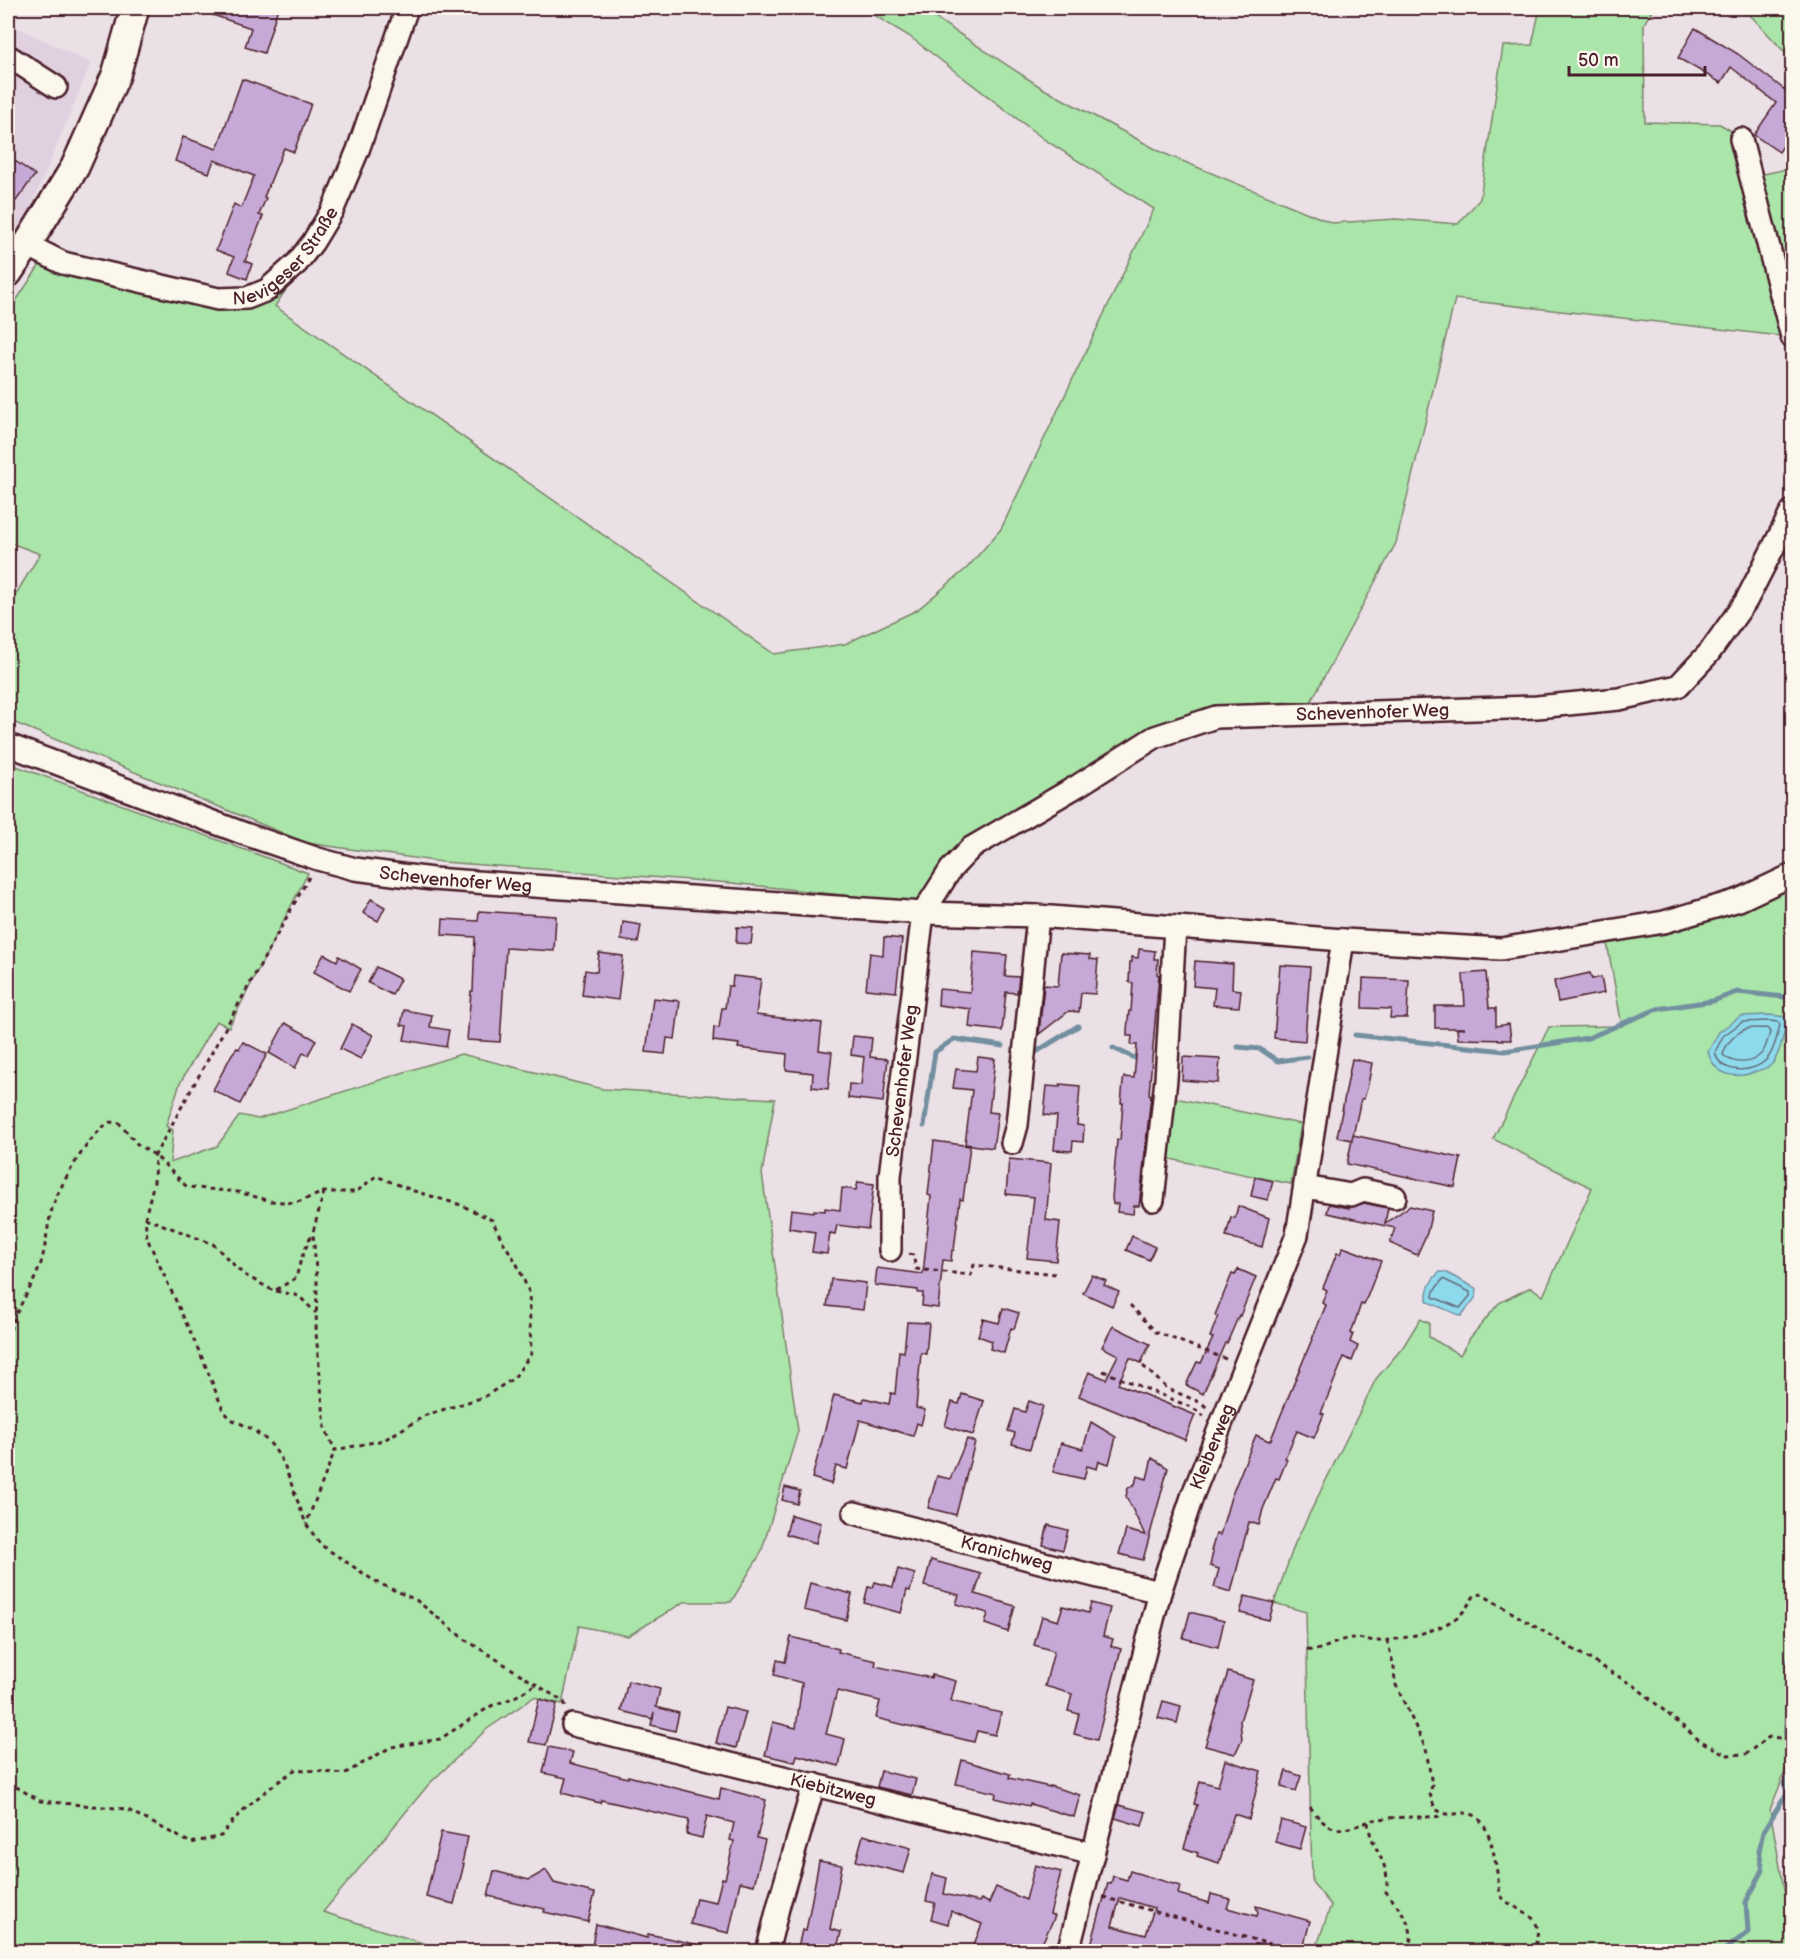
<svg xmlns="http://www.w3.org/2000/svg" width="1800" height="1959" font-family="'Balsamiq Sans',sans-serif">
	<rect width="100%" height="100%" fill="#ebe0e5"/>
	<filter id="ink" filterUnits="userSpaceOnUse"><feTurbulence type="fractalNoise" baseFrequency=".0167" numOctaves="2"/><feDisplacementMap in="SourceGraphic" scale="12" xChannelSelector="R" yChannelSelector="G"/><feConvolveMatrix kernelMatrix="1 2 1 2 8 2 1 2 1" color-interpolation-filters="sRGB"/></filter>
	<g filter="url(#ink)">
		<!-- built -->
		<path fill="#e0d0e0" d="M8 23 91 63 20 234 8 252Z"/>
		<!-- green -->
		<g fill="#aae5aa" stroke="#7a826a" stroke-width="1.5">
			<path d="M862 8H920L1042 88 1163 153 1332 223 1396 219 1458 224 1480 199 1503 46 1532 45 1540 8H1653L1644 24 1645 122 1720 124 1730 130 1745 178 1792 168V310L1789 337 1455 299 1396 543 1308 707 1221 711 967 842 925 904 732 883 442 862 307 843 8 720V600L16 594 40 554 8 542V313L41 263 238 303 308 257 275 306 774 654 845 644 917 610 967 568 1001 529 1154 209 1045 140 909 36Z"/>
			<path d="M1740 8H1792V60L1753 18Z"/>
			<path d="M8 763 308 873 229 1027 216 1021 180 1083 166 1126 173 1130 170 1163 217 1146 240 1115 258 1119 461 1054 603 1089 775 1099 762 1173 798 1431 761 1553 731 1602H684L628 1636 579 1626 562 1704 534 1697 487 1729 429 1784 323 1912 439 1948 468 1951H8Z"/>
			<path d="M1792 880V1763L1787 1767 1770 1810 1787 1906 1792 1907V1951H1315L1331 1905 1312 1882 1306 1612 1274 1603 1295 1543 1376 1379 1403 1347 1420 1319 1429 1323V1337L1460 1355 1470 1338 1499 1303 1531 1287 1543 1296 1592 1188 1493 1139 1549 1027 1622 1026 1606 937Z"/>
			<path d="M1170 1097 1301 1124 1291 1184 1165 1158Z"/>
		</g>
		<!-- water -->
		<g fill="#8ddaed" stroke="#728f9f" stroke-width="1.5">
			<path d="M1769 1015 1788 1017C1785 1029 1780 1057 1770 1066 1767 1068 1760 1070 1757 1071 1735 1080 1715 1076 1708 1052L1719 1032 1741 1016Z"/>
			<path d="M1440 1272H1445L1477 1289 1476 1297 1461 1316 1428 1302C1424 1292 1432 1278 1440 1272Z"/>
		</g>
		<g fill="none" stroke-linecap="round" stroke-linejoin="round">
			<!-- shore -->
			<g stroke="#656a79" stroke-width="1.5">
				<path d="M1769 1021 1778 1022 1780 1025C1777 1036 1774 1052 1766 1060 1752 1074 1719 1074 1715 1052L1723 1036 1742 1022Z"/>
				<path d="M1767 1028 1770 1032C1768 1039 1766 1050 1760 1055 1749 1065 1733 1064 1723 1055 1725 1045 1735 1033 1746 1029 1752 1027 1761 1029 1767 1028Z"/>
				<path d="M1443 1279 1470 1292V1296L1460 1308 1433 1297 1434 1291Z"/>
			</g>
			<!-- stream -->
			<g stroke="#728f9f" stroke-width="5">
				<path d="M1355 1035 1505 1051 1588 1038 1657 1009 1713 1001 1737 992 1785 997 1792 984"/>
				<path d="M1238 1047 1260 1049 1278 1061 1308 1057"/>
				<path d="M1113 1048 1139 1060 1140 1058"/>
				<path d="M1036 1052 1078 1026"/>
				<path d="M924 1126 935 1052 954 1039 1003 1046"/>
				<path d="M1792 1659 1788 1661C1787 1669 1791 1671 1792 1678L1786 1689 1790 1712 1789 1723 1786 1725V1735L1790 1737 1792 1743"/>
				<path d="M1722 1952 1748 1932 1746 1902 1763 1870 1759 1851 1763 1832 1787 1793 1785 1783 1792 1772"/>
			</g>
		</g>
		<!-- building -->
		<g fill="#c6a9d6" stroke="#4a1f2b" stroke-width="1.5" fill-rule="evenodd">
			<path d="M199 8H278L264 53 245 47 251 28 198 10Z"/>
			<path d="M1695 28 1738 54 1785 90 1792 79V149L1785 143 1779 152 1754 135 1776 103 1731 67 1721 83 1678 58Z"/>
			<path d="M242 79 311 104 294 152 284 148 264 197 266 198 259 215 263 216 245 261 252 264 247 279 229 272 234 257 216 250 234 204 241 208 254 176 214 160 209 173 175 161 183 137 217 149Z"/>
			<path d="M8 156 35 175 16 201 8 195Z"/>
			<path d="M371 899 385 907 378 921 363 913Z"/>
			<path d="M479 911 556 916 554 951 506 948 500 1042 467 1040 471 991H473L475 937 442 935 443 919 478 921Z"/>
			<path d="M623 922 641 925 638 943 621 940Z"/>
			<path d="M737 927 753 928 751 944 736 943Z"/>
			<path d="M884 937 902 939 896 992 866 989 870 953 883 955Z"/>
			<path d="M1139 949 1155 951 1154 959H1158L1157 974 1159 975 1149 1094 1151 1095 1141 1190 1139 1206H1134L1133 1214 1117 1212 1118 1204H1113L1112 1198 1117 1140H1120L1123 1103H1121L1123 1082 1124 1077 1134 1078 1137 1045H1131L1132 1036H1127V1030L1129 1011H1131L1133 983 1129 982 1130 962H1132V957L1138 958Z"/>
			<path d="M974 952 1007 955 1005 976 1019 977 1017 993 1006 992 1002 1031 969 1027 971 1009 938 1005 939 989 970 992Z"/>
			<path d="M599 953 623 956 618 1000 582 995 585 970 597 972Z"/>
			<path d="M1061 953 1090 955V959L1098 960 1095 994 1081 993 1079 1012 1069 1011 1039 1034 1044 985 1058 986Z"/>
			<path d="M324 954 337 961 339 956 361 969 349 991 314 972Z"/>
			<path d="M1195 961 1233 964 1232 989 1241 990 1239 1007 1213 1005 1215 988 1193 986Z"/>
			<path d="M1280 965 1310 967 1305 1041 1274 1038Z"/>
			<path d="M376 967 400 979 392 995 368 983Z"/>
			<path d="M1486 972 1489 1008H1496V1026L1509 1024 1511 1040 1458 1039 1457 1029 1465 1028H1435V1006H1465L1463 974Z"/>
			<path d="M1590 973 1592 979 1601 977 1604 993 1558 1002 1554 981Z"/>
			<path d="M733 976 761 979 756 1015 822 1023 819 1050 832 1052 828 1089 812 1087 813 1073 786 1070 787 1054 738 1048 739 1044 713 1041 714 1027 719 1028 722 1008H725L728 986H732Z"/>
			<path d="M1363 978 1409 980 1407 1018H1390L1391 1009 1362 1008Z"/>
			<path d="M653 998 680 1001 675 1039 667 1038 665 1054 646 1052Z"/>
			<path d="M404 1010 432 1015 430 1027 449 1030 446 1047 404 1040 407 1026 401 1025Z"/>
			<path d="M285 1023 316 1040 308 1055 303 1053 295 1068 269 1053Z"/>
			<path d="M352 1024 373 1035 361 1059 340 1049Z"/>
			<path d="M853 1036 872 1038 870 1057 888 1059 883 1102 848 1098 849 1084 861 1085 864 1057 851 1055Z"/>
			<path d="M243 1042 267 1054 240 1104 213 1090 232 1054 237 1048 239 1049Z"/>
			<path d="M978 1057 995 1059 989 1112 998 1113 993 1148 965 1144 972 1090 953 1088 956 1069 976 1071Z"/>
			<path d="M1183 1057 1220 1059 1218 1083 1182 1080Z"/>
			<path d="M1352 1059 1372 1063 1368 1085 1364 1099H1361L1352 1140 1337 1137Z"/>
			<path d="M1060 1084 1080 1086 1077 1125 1084 1126 1083 1142 1073 1141 1072 1151 1054 1150 1057 1116 1044 1115 1047 1086 1060 1087Z"/>
			<path d="M1353 1135 1461 1158 1455 1187 1347 1164Z"/>
			<path d="M934 1141 970 1146 963 1200 960 1199 954 1250H952L951 1261 943 1260 938 1308 922 1306 923 1293H918V1290L875 1285 877 1268 923 1274 931 1196 928 1195Z"/>
			<path d="M1009 1159 1051 1163 1046 1220 1060 1222 1056 1261 1027 1258 1034 1197 1006 1194Z"/>
			<path d="M1255 1177 1273 1181 1268 1200 1251 1196Z"/>
			<path d="M858 1182 874 1184 868 1229 837 1225 835 1234 830 1233 827 1254 812 1252 815 1232 789 1228 791 1209 814 1212V1210L825 1211V1208L840 1210 842 1188 856 1190Z"/>
			<path d="M1364 1203 1388 1208 1385 1223 1410 1206 1432 1211 1427 1233 1417 1255 1390 1243 1395 1228 1327 1213 1329 1204 1349 1208Z"/>
			<path d="M1238 1206 1269 1218 1262 1247 1226 1236 1231 1217 1235 1218Z"/>
			<path d="M1132 1236 1155 1247 1149 1260 1126 1250Z"/>
			<path d="M1343 1247 1381 1261 1364 1305 1361 1304 1351 1333 1353 1334 1350 1342 1358 1346 1352 1361 1344 1357 1321 1413 1324 1414 1314 1438 1297 1431 1285 1458 1287 1459 1279 1479 1276 1478 1263 1509 1259 1525 1249 1522 1231 1592 1214 1587 1219 1569 1210 1566 1213 1552 1211 1551 1216 1534 1220 1535 1231 1497 1256 1435 1269 1441 1271 1439 1326 1305 1322 1303 1327 1290 1323 1288 1337 1253 1340 1254Z"/>
			<path d="M1238 1269 1256 1277 1240 1316 1239 1315 1227 1343H1225L1203 1394 1186 1385 1197 1362 1201 1363 1213 1338 1210 1337 1218 1316 1215 1315 1232 1274 1235 1275Z"/>
			<path d="M1092 1275 1106 1281 1104 1285 1119 1292 1112 1306 1083 1293Z"/>
			<path d="M831 1279 866 1283 863 1310 827 1306Z"/>
			<path d="M1003 1308 1019 1313 1014 1329 1011 1328 1004 1353 990 1349 992 1341 978 1336 983 1319 999 1323Z"/>
			<path d="M907 1322 929 1323 926 1354 921 1353 916 1408 925 1410 921 1425 917 1423 913 1436 860 1420 847 1469 836 1466 831 1484 812 1478 834 1395 863 1402 864 1398 889 1404 891 1393 895 1394 899 1351 904 1352Z"/>
			<path d="M1113 1326 1150 1344 1141 1363 1130 1358 1118 1384 1195 1415 1185 1440 1079 1396 1089 1372 1106 1379 1118 1355 1102 1347Z"/>
			<path d="M962 1394 984 1401 973 1435 945 1426 952 1402 959 1404Z"/>
			<path d="M1029 1401 1043 1406 1030 1449 1012 1444 1015 1433 1008 1431 1015 1409 1025 1412Z"/>
			<path d="M1091 1422 1116 1437 1109 1464 1099 1461 1097 1469 1087 1466 1084 1479 1053 1472 1061 1443 1083 1449Z"/>
			<path d="M967 1439 975 1442 956 1515 928 1508 937 1476 950 1479Z"/>
			<path d="M1152 1458 1168 1468 1143 1560 1119 1554 1126 1530 1145 1535 1126 1496 1128 1488 1135 1484 1137 1476 1147 1479Z"/>
			<path d="M785 1487 800 1491 797 1504 782 1500Z"/>
			<path d="M791 1515 821 1523 816 1543 786 1534Z"/>
			<path d="M1048 1525 1068 1530 1063 1550 1043 1545Z"/>
			<path d="M931 1560 981 1574 975 1594 1015 1606 1008 1632 985 1624 988 1613 956 1604 959 1595 924 1586Z"/>
			<path d="M898 1569 915 1574 910 1591 907 1590 901 1613 864 1603 868 1587 873 1588 875 1582 893 1587Z"/>
			<path d="M810 1583 852 1594 846 1620 804 1610Z"/>
			<path d="M1245 1596 1274 1603 1269 1620 1240 1613Z"/>
			<path d="M1091 1603 1110 1608 1103 1636 1113 1639 1111 1646 1121 1649 1097 1740 1074 1734 1079 1714 1068 1711 1072 1694 1045 1686 1054 1651 1034 1645 1042 1616 1058 1621 1063 1606 1088 1613Z"/>
			<path d="M1190 1612 1224 1621 1218 1647 1183 1638Z"/>
			<path d="M791 1637 839 1649 838 1652 876 1661 875 1666 931 1678 932 1675 956 1681 951 1701 1001 1713 995 1735 977 1731 974 1742 876 1718 880 1701 837 1691 826 1734 845 1739 839 1766 797 1755 795 1762 765 1755 773 1722 796 1728 802 1683 774 1675 777 1660 785 1662Z"/>
			<path d="M1228 1672 1253 1680 1240 1721 1242 1739 1235 1754 1205 1746Z"/>
			<path d="M628 1681 660 1689 656 1707 679 1713 675 1731 651 1725 654 1712 653 1719 621 1711Z"/>
			<path d="M539 1699 557 1704 546 1745 529 1742Z"/>
			<path d="M1163 1701 1181 1706 1177 1723 1158 1718Z"/>
			<path d="M725 1707 746 1712 736 1748 716 1743Z"/>
			<path d="M549 1747 573 1752 570 1763 628 1778V1776L719 1799 721 1788 766 1800 757 1838 765 1840 754 1885 740 1882 729 1933 690 1924 696 1898 716 1902 722 1878 725 1879 734 1841 730 1840 734 1823 707 1816 702 1838 686 1834 689 1820 601 1800 600 1803 562 1793 566 1778 543 1773Z"/>
			<path d="M962 1760 1010 1774 1009 1778 1050 1787V1786L1080 1795 1074 1817 1030 1804 1029 1806 995 1798 996 1793 956 1784Z"/>
			<path d="M1225 1760 1261 1771 1249 1819 1234 1814 1219 1863 1197 1856 1198 1853 1184 1848 1197 1805 1194 1804 1200 1781 1218 1786Z"/>
			<path d="M881 1771 916 1779 912 1795 877 1787Z"/>
			<path d="M1286 1771 1301 1776 1296 1791 1281 1787Z"/>
			<path d="M1119 1805 1146 1812 1142 1826 1115 1818Z"/>
			<path d="M1281 1820 1306 1827 1300 1849 1275 1842Z"/>
			<path d="M441 1832 468 1837 462 1863 464 1864 454 1904 426 1897Z"/>
			<path d="M863 1835 911 1848 904 1873 856 1861Z"/>
			<path d="M819 1861 842 1865 830 1929 841 1932 836 1952H797L802 1930 806 1931Z"/>
			<path d="M1035 1865 1061 1872 1050 1914 1055 1916 1038 1952H971L982 1924 951 1911 948 1924 931 1919 935 1903 926 1901 932 1874 947 1878 944 1894 979 1902 981 1899 989 1903 996 1887 1026 1900Z"/>
			<path d="M546 1870 554 1883 595 1893 588 1922 544 1912 545 1909 488 1896 494 1871 529 1880Z"/>
			<path d="M1130 1871 1180 1886 1178 1894 1209 1903 1211 1894 1230 1899 1227 1908 1257 1916 1258 1913 1256 1906 1310 1921 1302 1952H1089L1108 1883 1111 1884 1113 1876 1127 1880ZM1120 1898 1154 1908 1146 1935 1112 1926Z"/>
			<path d="M596 1924 647 1938 648 1934 700 1945 699 1952H591Z"/>
		</g>
		<g fill="none" stroke-linecap="round" stroke-linejoin="round">
			<!-- minor casing -->
			<g stroke="#4a1f2b" stroke-width="26">
				<g id="minor">
					<path d="M8 56 56 87"/>
					<path d="M1741 139 1792 337"/>
					<path id="s1" d="M27 245 63 263 218 299 247 298 267 290 297 263 313 242 333 209 358 150 407 8"/>
					<path id="s2" d="M8 745 245 834 318 859 355 869 432 879 923 913 1038 916 1343 940 1501 949 1664 922 1739 900 1792 875"/>
					<path d="M1012 1143 1017 1125 1038 916"/>
					<path d="M1305 1187 1351 1195 1363 1190 1395 1197"/>
					<path d="M1153 1200 1166 1079 1175 927"/>
					<path id="s3" d="M890 1250V1176L923 913 951 869 971 848 1079 785 1155 737 1216 717 1537 707 1619 699 1678 686 1709 653 1746 601 1792 511"/>
					<path id="s4" d="M854 1513C956 1539 1057 1568 1160 1592"/>
					<path id="s5" d="M573 1725 1093 1854"/>
					<path d="M767 1952 779 1904 814 1784"/>
					<path id="s6" d="M1068 1952 1160 1592 1193 1494 1297 1235 1343 940"/>
				</g>
			</g>
			<!-- major casing -->
			<g stroke="#4a1f2b" stroke-width="32">
				<path id="major" d="M8 273 27 245 75 167 116 75 135 8"/>
			</g>
			<!-- path -->
			<g stroke="#4a1f2b" stroke-width="3" stroke-dasharray="4.5 4.5" stroke-linecap="butt">
				<path d="M8 305 15 294"/>
				<path d="M309 877 155 1155 154 1182 145 1218 147 1238 204 1362 223 1410 231 1419 252 1429 268 1441 274 1448 284 1464 306 1524 321 1545 376 1582 416 1600 463 1638 564 1702 567 1709"/>
				<path d="M324 1192 313 1232 317 1283 316 1333 325 1428 335 1450"/>
				<path d="M145 1218 213 1244 243 1274 274 1291 296 1278 301 1259 312 1233"/>
				<path d="M909 1254 913 1255 916 1269 971 1275 974 1265 1055 1274"/>
				<path d="M276 1291 299 1296 316 1313"/>
				<path d="M1130 1305 1156 1332 1226 1359"/>
				<path d="M8 1339C13 1311 32 1290 41 1263 46 1246 47 1227 52 1209 59 1186 89 1134 110 1122L119 1123 138 1145 155 1155 187 1187 238 1192 271 1201 295 1203 324 1192H356L376 1176 414 1191 461 1205 492 1220 502 1240 516 1262 529 1292 531 1354 514 1378 484 1397 426 1415 384 1440 335 1450 306 1524"/>
				<path d="M1143 1366 1168 1389 1202 1403 1207 1408"/>
				<path d="M1103 1371 1193 1408 1204 1416"/>
				<path d="M1387 1640 1394 1667 1395 1683 1426 1749 1432 1785 1430 1794 1435 1809C1454 1820 1455 1810 1471 1814 1493 1820 1497 1875 1500 1894 1508 1909 1532 1909 1537 1926 1539 1934 1535 1943 1535 1952"/>
				<path d="M1307 1650C1322 1652 1333 1642 1346 1639 1357 1636 1368 1641 1379 1641 1402 1640 1444 1630 1461 1614 1467 1608 1470 1601 1475 1595L1481 1594 1636 1687 1699 1740 1717 1750 1728 1755 1746 1754 1769 1737 1792 1739"/>
				<path d="M8 1782 40 1801 126 1809 191 1843 221 1836C241 1808 268 1789 296 1769L344 1774 391 1747 440 1739 491 1706 513 1698 535 1685"/>
				<path d="M1310 1807C1317 1815 1323 1825 1334 1828 1350 1832 1364 1821 1379 1819 1401 1816 1423 1818 1444 1816"/>
				<path d="M1368 1822C1370 1848 1392 1863 1386 1892 1398 1907 1423 1933 1404 1952"/>
				<path d="M1103 1897 1295 1951"/>
			</g>
			<!-- minor -->
			<use href="#minor" stroke="#fbf7ec" stroke-width="21"/>
			<!-- major -->
			<use href="#major" stroke="#fbf7ec" stroke-width="27"/>
		</g>
	</g>
	<g text-anchor="middle" stroke-width="5" stroke-linejoin="round" paint-order="stroke">
		<!-- street labels -->
		<g font-size="18" fill="#4a1f2b" stroke="#fbf7ec">
			<text dy="6" stroke="none"><textPath href="#s1" startOffset="285">Nevigeser Straße</textPath></text>
			<text dy="6" stroke="none"><textPath href="#s3" startOffset="856">Schevenhofer Weg</textPath></text>
			<text dy="6" stroke="none"><textPath href="#s2" startOffset="470">Schevenhofer Weg</textPath></text>
			<text dy="6" stroke="none"><textPath href="#s3" startOffset="170">Schevenhofer Weg</textPath></text>
			<text dy="6" stroke="none"><textPath href="#s6" startOffset="526">Kleiberweg</textPath></text>
			<text dy="6" stroke="none"><textPath href="#s4" startOffset="158">Kranichweg</textPath></text>
			<text dy="6" stroke="none"><textPath href="#s5" startOffset="268">Kiebitzweg</textPath></text>
		</g>
	</g>
	<!-- margin -->
	<rect width="1800" height="1959" fill="none" stroke="#fbf7ec" stroke-width="30"/>
	<rect x="15" y="15" width="1770" height="1929" fill="none" stroke="#4a1f2b" stroke-width="2" filter="url(#ink)"/>
	<!-- scale -->
	<path d="M1569 66v9h136v-9" fill="none" stroke="#4a1f2b" stroke-width="3"/>
	<text x="1578" y="66" font-size="18" fill="#4a1f2b" stroke="#fbf7ec" stroke-width="4.5" paint-order="stroke">50 m</text>
</svg>
